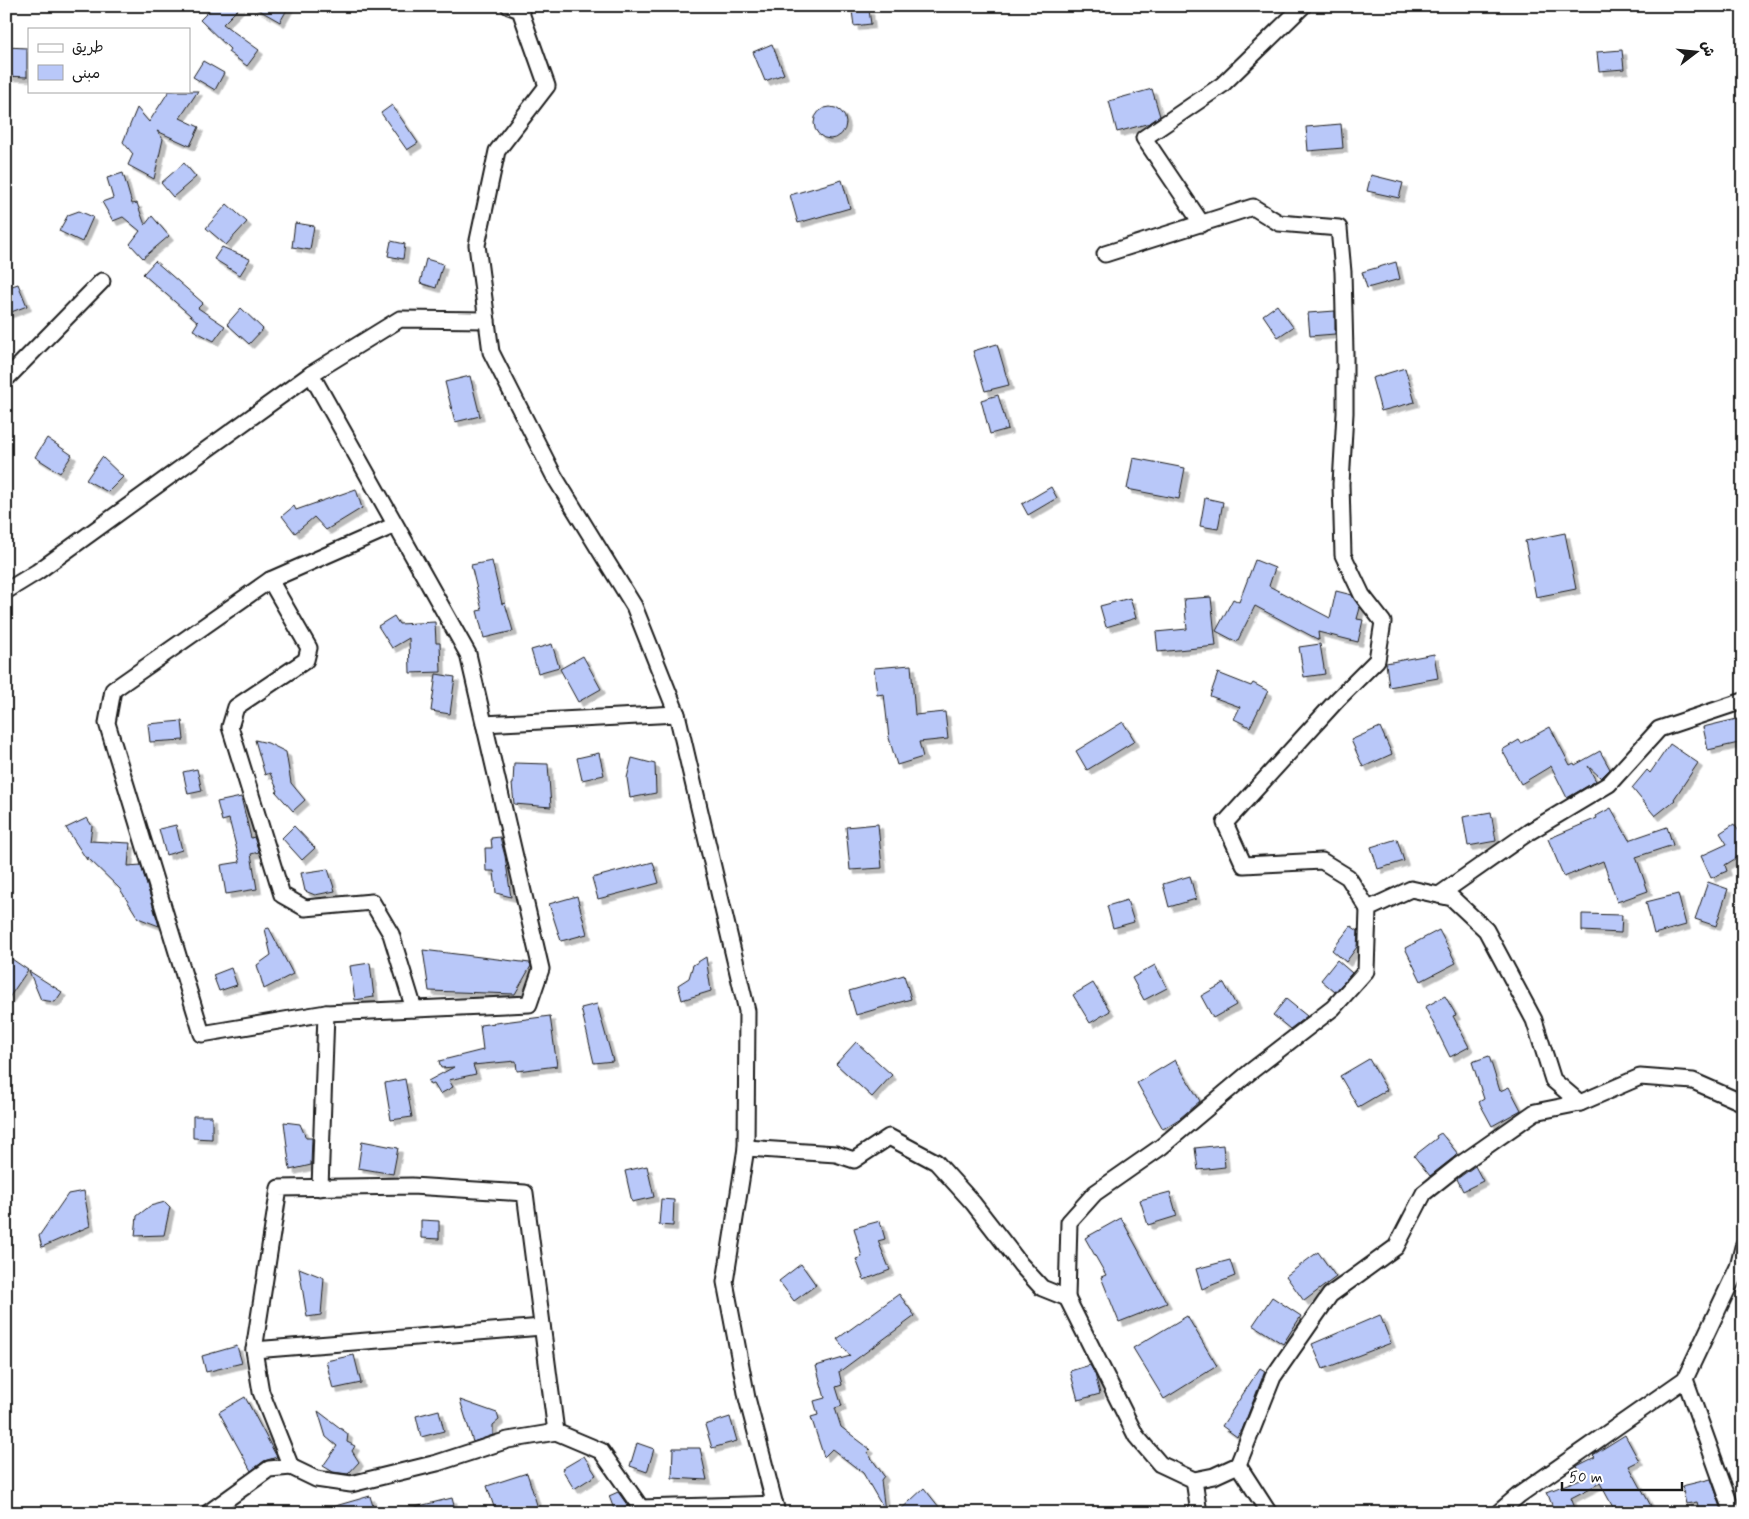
<svg xmlns="http://www.w3.org/2000/svg" width="1749" height="1519" font-family="Mynerve,'Playpen Sans Arabic',sans-serif">
	<defs>
		<filter id="shadow"><feDropShadow dx="4.5" dy="4.5" stdDeviation="0" flood-color="#0004"/></filter>
	</defs>
	<rect width="100%" height="100%" fill="#fff"/>
	<filter id="ink" filterUnits="userSpaceOnUse"><feTurbulence type="fractalNoise" baseFrequency=".02" numOctaves="2"/><feDisplacementMap in="SourceGraphic" scale="10" xChannelSelector="R" yChannelSelector="G"/><feConvolveMatrix kernelMatrix="1 2 1 2 8 2 1 2 1" color-interpolation-filters="sRGB"/></filter>
	<g filter="url(#ink)">
		<!-- building -->
		<g fill="#b9c8f9" stroke="#1c1c1c" filter="url(#shadow)">
			<path d="M214 6H241L223 24 259 50 247 66 228 52 230 49 200 20Z"/>
			<path d="M252 6H289L280 22Z"/>
			<path d="M869 10 871 24 854 26 852 11Z"/>
			<path d="M772 44 784 74 765 81 753 52Z"/>
			<path d="M6 47 27 48V77L6 76Z"/>
			<path d="M1622 50 1624 69 1599 71 1597 52Z"/>
			<path d="M203 61 224 73 215 90 193 77Z"/>
			<path d="M1152 89 1160 116 1150 123 1117 132 1109 101Z"/>
			<path d="M169 91H198L180 118 199 127 190 146 157 131 163 139 154 179 128 165 133 154 123 142 137 108 149 122Z"/>
			<path d="M392 105 418 143 407 150 381 113Z"/>
			<circle cx="830" cy="123" r="16"/>
			<path d="M1341 124 1343 148 1308 151 1306 127Z"/>
			<path d="M184 163 196 177 173 197 161 183Z"/>
			<path d="M123 173 132 204 137 203 145 225 152 216 169 236 143 258 130 244 140 231 123 217 113 221 102 202 113 198 107 178Z"/>
			<path d="M1371 175 1403 183 1399 198 1367 191Z"/>
			<path d="M842 180 850 208 798 223 790 195Z"/>
			<path d="M227 204 247 222 226 245 206 228Z"/>
			<path d="M79 211 93 217 82 242 59 231 68 215Z"/>
			<path d="M295 223 314 226 310 250 292 247Z"/>
			<path d="M391 241 405 244 403 259 388 256Z"/>
			<path d="M222 247 250 259 240 275 214 259Z"/>
			<path d="M426 259 443 264 436 288 420 283Z"/>
			<path d="M155 261 203 303 198 308 225 326 214 341 193 330 198 322 143 274Z"/>
			<path d="M1396 262 1400 279 1367 288 1362 272Z"/>
			<path d="M18 284 27 306 6 314V288Z"/>
			<path d="M1277 305 1293 327 1278 337 1263 315Z"/>
			<path d="M241 308 263 329 249 344 227 324Z"/>
			<path d="M1335 311V334L1310 336 1308 313Z"/>
			<path d="M997 344 1009 385 985 391 973 351Z"/>
			<path d="M1405 368 1415 402 1381 411 1372 378Z"/>
			<path d="M470 376 480 416 455 422 445 382Z"/>
			<path d="M998 395 1008 429 990 434 981 400Z"/>
			<path d="M47 438 72 455 60 473 35 457Z"/>
			<path d="M102 457 123 477 108 492 86 480Z"/>
			<path d="M1133 458 1185 468 1179 499 1127 489Z"/>
			<path d="M1051 487 1057 498 1028 515 1022 504Z"/>
			<path d="M356 489 362 508 326 530 314 517 295 533 282 516 294 506 296 510Z"/>
			<path d="M1205 498 1223 502 1218 529 1200 526Z"/>
			<path d="M1565 533 1576 589 1536 597 1525 541Z"/>
			<path d="M1255 560 1275 568 1269 586 1330 618 1336 591 1352 595 1360 608 1357 619 1363 620 1358 642 1318 632 1319 640 1255 606 1237 642 1216 631 1233 599 1239 602Z"/>
			<path d="M492 561 502 604 505 603 513 631 484 638 477 611 482 610 471 565Z"/>
			<path d="M1211 597 1216 646 1158 652 1156 632 1187 629 1184 599Z"/>
			<path d="M1130 598 1136 618 1106 627 1100 606Z"/>
			<path d="M394 616 399 624 435 622 436 643H440L441 672 410 673 409 638 392 648 378 626Z"/>
			<path d="M552 644 559 667 538 673 531 650Z"/>
			<path d="M1320 644 1325 674 1304 677 1299 647Z"/>
			<path d="M1434 654 1438 678 1389 687 1386 663Z"/>
			<path d="M583 656 601 689 578 702 560 669Z"/>
			<path d="M911 665 915 715 945 712 948 739 919 742 923 757 897 765 889 738 884 694 877 695 874 668Z"/>
			<path d="M1218 673 1251 686 1253 683 1268 691 1250 727 1234 719 1240 707 1210 696Z"/>
			<path d="M436 674 455 677 450 714 431 711Z"/>
			<path d="M1741 718 1743 727V742L1708 750 1703 727Z"/>
			<path d="M182 721 184 740 150 742 148 724Z"/>
			<path d="M1123 722 1135 741 1087 770 1076 751Z"/>
			<path d="M1380 727 1392 754 1363 767 1351 740Z"/>
			<path d="M1550 727 1570 765 1574 763 1575 765 1600 751 1610 769 1601 778 1588 766 1596 781 1567 798 1551 766 1521 784 1502 750 1519 740 1521 743Z"/>
			<path d="M255 740 268 743 286 752 291 783 305 800 293 811 276 792 278 791 270 773 265 775Z"/>
			<path d="M1670 744 1698 763 1674 799 1675 800 1655 816 1632 788 1647 770 1650 773Z"/>
			<path d="M599 753 604 775 582 780 577 758Z"/>
			<path d="M632 758 655 764 656 793 630 798 627 778Z"/>
			<path d="M514 763 548 764 551 807 514 804 512 784H513Z"/>
			<path d="M197 769 202 791 188 794 183 772Z"/>
			<path d="M241 797 251 838 254 837 259 852 251 854 257 889 226 894 221 865 240 862 229 819 222 821 217 802Z"/>
			<path d="M1611 808 1629 840 1667 827 1673 845 1636 857 1648 891 1617 902 1603 861 1564 877 1548 839 1597 818 1596 816Z"/>
			<path d="M1491 812 1496 841 1468 846 1463 817Z"/>
			<path d="M87 818 92 826 90 841 130 843 128 866 141 865 159 926 138 918 120 889 87 857V860L66 828Z"/>
			<path d="M878 824 882 868 850 870 846 827Z"/>
			<path d="M1734 824 1743 837V854L1725 865 1727 871 1711 878 1701 856 1727 844 1720 833Z"/>
			<path d="M176 825 182 850 166 855 159 829Z"/>
			<path d="M294 826 315 848 302 860 282 838Z"/>
			<path d="M500 837 505 856 511 897 496 893 494 871H486L485 848H492L491 838Z"/>
			<path d="M1397 839 1404 861 1378 869 1371 847Z"/>
			<path d="M653 862 659 883 598 899 592 878Z"/>
			<path d="M328 869 335 891 315 895 305 891 301 873Z"/>
			<path d="M1190 876 1196 899 1169 907 1163 884Z"/>
			<path d="M1708 882 1728 889 1716 926 1695 919Z"/>
			<path d="M1678 894 1686 925 1654 934 1646 902Z"/>
			<path d="M577 896 587 934 561 941 549 904Z"/>
			<path d="M1127 900 1134 922 1113 928 1107 906Z"/>
			<path d="M1582 914 1622 915 1621 933 1582 931Z"/>
			<path d="M1351 926 1358 931 1357 947 1346 962 1332 950Z"/>
			<path d="M269 928 293 974 264 989 257 965 271 955 265 929Z"/>
			<path d="M1439 930 1456 963 1421 981 1405 948Z"/>
			<path d="M423 950 530 963 531 966 515 994 429 991Z"/>
			<path d="M6 955 28 970 6 1002Z"/>
			<path d="M706 957 711 991 682 1000 678 985 689 978 693 965Z"/>
			<path d="M1337 960 1352 973 1335 992 1321 980Z"/>
			<path d="M370 963 374 997 355 1000 350 966Z"/>
			<path d="M1155 965 1167 988 1144 1000 1132 978Z"/>
			<path d="M231 968 237 985 219 991 213 975Z"/>
			<path d="M29 971 62 992 55 1002 41 1000Z"/>
			<path d="M904 975 911 999 856 1015 849 991Z"/>
			<path d="M1093 983 1110 1011 1090 1023 1073 995Z"/>
			<path d="M1224 983 1236 1005 1213 1018 1201 996Z"/>
			<path d="M1445 996 1456 1015 1453 1016 1469 1047 1450 1057 1425 1007Z"/>
			<path d="M1286 999 1307 1016 1290 1029 1273 1015Z"/>
			<path d="M597 1004 613 1061 594 1063 581 1008Z"/>
			<path d="M550 1016 557 1066 517 1071 516 1061 473 1065 476 1074 449 1080 453 1087 440 1094 434 1084 430 1085 428 1081 454 1067 441 1068 439 1061 483 1050 480 1025Z"/>
			<path d="M856 1042 892 1075 872 1097 836 1064Z"/>
			<path d="M1489 1056 1500 1091 1509 1087 1521 1110 1492 1126 1479 1102 1484 1099 1472 1062Z"/>
			<path d="M1369 1059 1387 1090 1358 1107 1340 1076Z"/>
			<path d="M1175 1060 1200 1101 1179 1119 1163 1129 1137 1083Z"/>
			<path d="M405 1079 412 1117 391 1120 385 1083Z"/>
			<path d="M193 1116H212V1139L193 1138Z"/>
			<path d="M284 1122 300 1124 306 1138H312L311 1165 290 1170Z"/>
			<path d="M1441 1133 1458 1154 1430 1176 1414 1156 1437 1138 1436 1136Z"/>
			<path d="M362 1141 398 1148 393 1174 358 1168Z"/>
			<path d="M1223 1145 1225 1167 1198 1170 1195 1148Z"/>
			<path d="M647 1166 654 1197 632 1202 625 1171Z"/>
			<path d="M1475 1166 1483 1181 1463 1191 1457 1179Z"/>
			<path d="M84 1191 90 1226 42 1247 39 1236 68 1194Z"/>
			<path d="M1170 1192 1177 1216 1148 1225 1140 1200Z"/>
			<path d="M661 1199 674 1200 673 1226 659 1225Z"/>
			<path d="M165 1202 170 1207 164 1235 135 1236 137 1216 150 1206Z"/>
			<path d="M1121 1218 1167 1303 1119 1322 1101 1277 1106 1275 1085 1238Z"/>
			<path d="M421 1220 439 1221V1239L421 1238Z"/>
			<path d="M880 1221 885 1239 878 1241 890 1270 864 1280 856 1259 862 1257 854 1228Z"/>
			<path d="M1318 1252 1336 1277 1304 1301 1286 1276Z"/>
			<path d="M1230 1260 1235 1276 1202 1289 1196 1269Z"/>
			<path d="M801 1264 816 1285 794 1301 779 1281Z"/>
			<path d="M299 1268 324 1278 321 1315 307 1317Z"/>
			<path d="M899 1294 915 1316 839 1372 842 1385 836 1387 842 1406 835 1408 841 1427 870 1449 867 1452 884 1476 881 1480 885 1511 863 1473 832 1449 824 1457 811 1417 818 1415 814 1401 825 1398 816 1366 850 1356 837 1339Z"/>
			<path d="M1272 1297 1301 1316 1283 1344 1253 1325Z"/>
			<path d="M1380 1315 1391 1343 1323 1369 1312 1344Z"/>
			<path d="M1187 1316 1217 1366 1164 1399 1133 1348Z"/>
			<path d="M237 1346 242 1363 206 1372 202 1356Z"/>
			<path d="M354 1355 361 1383 333 1389 326 1361Z"/>
			<path d="M1090 1365 1095 1374 1100 1394 1078 1400 1070 1371Z"/>
			<path d="M1260 1368 1265 1371 1242 1430 1237 1437 1222 1426Z"/>
			<path d="M245 1397 277 1457 264 1461 251 1471 219 1412Z"/>
			<path d="M460 1400 497 1413 499 1420 493 1425V1435L473 1442Z"/>
			<path d="M439 1410 444 1431 421 1437 416 1416Z"/>
			<path d="M318 1411 348 1434 347 1442 355 1446 352 1451 359 1462 348 1474 333 1472 323 1466 337 1446 326 1437Z"/>
			<path d="M730 1417 737 1441 712 1448 705 1425Z"/>
			<path d="M1625 1435 1639 1461 1629 1466 1651 1506 1639 1513H1616L1600 1483 1571 1498 1577 1513H1555L1547 1492 1583 1478 1577 1466 1595 1457 1593 1455Z"/>
			<path d="M637 1443 654 1449 647 1472 630 1466Z"/>
			<path d="M673 1448H700L707 1480 672 1478Z"/>
			<path d="M584 1456 596 1475 574 1489 562 1469Z"/>
			<path d="M527 1473 538 1508 521 1513H496L487 1486Z"/>
			<path d="M1711 1479 1723 1513H1700L1697 1502 1686 1504 1682 1486Z"/>
			<path d="M924 1488 939 1507 923 1513H897Z"/>
			<path d="M618 1492 628 1506 615 1512 609 1496Z"/>
			<path d="M370 1496 375 1513H326L325 1509Z"/>
			<path d="M452 1498 456 1513H412L411 1508Z"/>
		</g>
		<g fill="none" stroke-linecap="round" stroke-linejoin="round">
			<!-- street casing -->
			<g stroke="#1c1c1c" stroke-width="19">
				<g id="street">
					<path d="M509 6 520 10 547 86 497 151 477 245 491 352 554 476 634 606 677 714 747 1011 746 1148 725 1282 747 1398 777 1513"/>
					<path d="M1202 224 1144 138 1222 85 1303 6"/>
					<path d="M1105 254 1253 207 1279 223 1339 228 1343 272 1345 353V413L1341 484 1343 555 1362 595 1383 622 1377 660 1337 700 1225 823 1244 865 1322 861 1348 877 1368 909"/>
					<path d="M6 379 102 281"/>
					<path d="M270 580 309 648 306 660 236 707 230 727 282 895 305 908 372 902 391 934 414 1009"/>
					<path d="M6 591 37 572 311 374"/>
					<path d="M484 724 677 714"/>
					<path d="M1439 895 1529 832 1609 784 1659 729 1743 701"/>
					<path d="M326 1013 202 1034 107 723 113 690 270 580 395 525"/>
					<path d="M746 1148 836 1154 854 1160 889 1137 936 1162 973 1203 1021 1265 1042 1288 1067 1298 1136 1436 1160 1464 1194 1480 1214 1476 1238 1465 1269 1513"/>
					<path d="M320 1188 326 1013 529 1004 541 969 468 654 311 374 400 319 487 320"/>
					<path d="M1067 1298 1069 1222 1095 1193 1161 1147 1250 1072 1333 1008 1366 971 1368 909 1411 889 1452 898 1486 930 1534 1020 1553 1080 1580 1103 1640 1077 1693 1081 1743 1103"/>
					<path d="M254 1350 542 1327"/>
					<path d="M1685 1379 1733 1513"/>
					<path d="M1238 1465 1273 1377 1330 1295 1396 1247 1424 1193 1458 1166 1535 1112 1580 1103"/>
					<path d="M291 1467 261 1392 254 1350 279 1188 412 1186 525 1193 556 1432"/>
					<path d="M1194 1480 1199 1513"/>
					<path d="M208 1513 269 1469 291 1467 316 1479 351 1484 437 1463 508 1440 556 1432 601 1451 641 1508 775 1504"/>
					<path d="M1498 1513 1519 1495 1685 1379 1738 1267 1743 1247"/>
				</g>
			</g>
			<!-- street -->
			<use href="#street" stroke="#fff" stroke-width="15"/>
		</g>
	</g>
	<!-- margin -->
	<rect width="1749" height="1519" fill="none" stroke="#fff" stroke-width="25"/>
	<rect x="12" y="12" width="1724" height="1494" fill="none" stroke="#1c1c1c" stroke-width="2" filter="url(#ink)"/>
	<!-- legend -->
	<rect x="28" y="28" width="162" height="65" fill="#ffffff" stroke="#a4a4a4"/>
	<rect x="38" y="44" width="25" height="8" fill="#ffffff" stroke="#a4a4a4"/>
	<text x="72" y="52" font-size="15" fill="#1c1c1c">طريق</text>
	<rect x="38" y="65" width="25" height="15" fill="#b9c8f9" stroke="#a4a4a4"/>
	<text x="72" y="78" font-size="15" fill="#1c1c1c">مبنى</text>
	<!-- north arrow -->
	<g transform="translate(1696 52) rotate(74)" stroke="#ffffff" stroke-width="4" paint-order="stroke">
	<path d="M0-4L9 19L0 12L-9 19Z" fill="#1c1c1c"/>
	<text y="-8" font-size="14" font-weight="bold" text-anchor="middle" fill="#1c1c1c">ش</text>
	</g>
	<!-- scale -->
	<path d="M1562 1482v8h120v-8" fill="none" stroke="#1c1c1c" stroke-width="2.5"/>
	<text x="1569" y="1482" font-size="15" fill="#1c1c1c" stroke="#ffffff" stroke-width="4" paint-order="stroke">50 m</text>
</svg>
